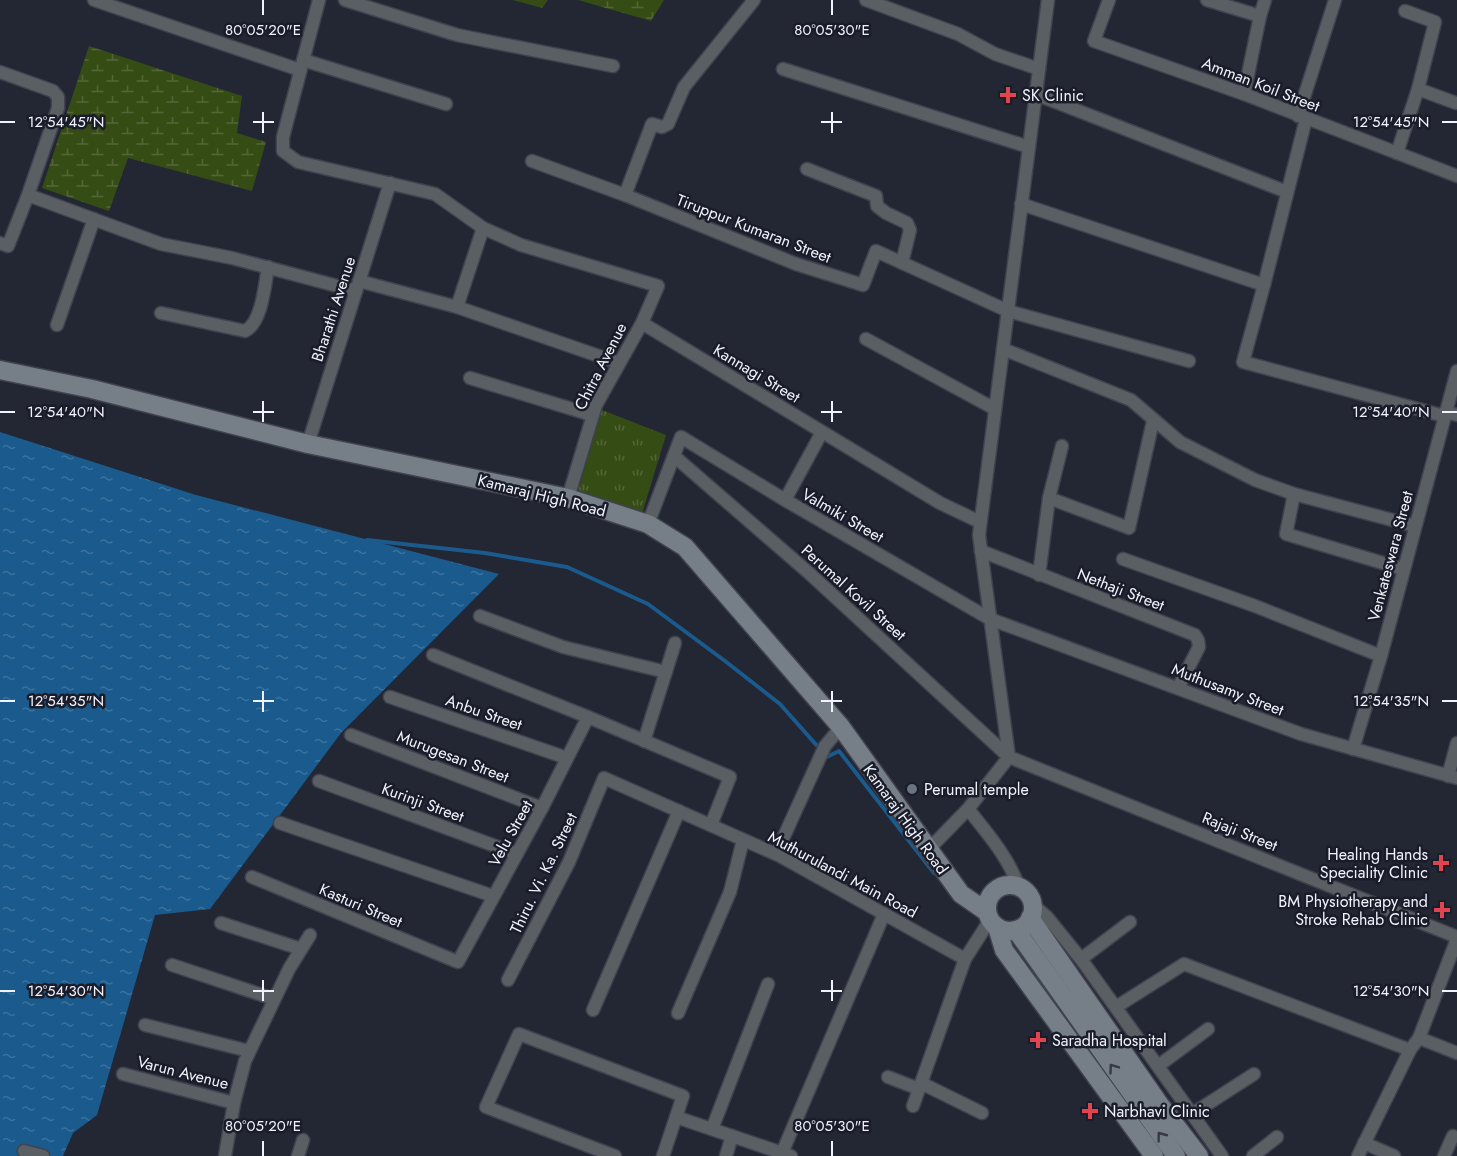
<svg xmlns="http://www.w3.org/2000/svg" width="1457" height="1156" font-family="Jost,sans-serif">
	<defs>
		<pattern id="grass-tufts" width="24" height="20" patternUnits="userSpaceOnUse" patternTransform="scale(1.5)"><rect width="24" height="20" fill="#364c15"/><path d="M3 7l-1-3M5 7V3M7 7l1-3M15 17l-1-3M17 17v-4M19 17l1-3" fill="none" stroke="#536638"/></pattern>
		<pattern id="wetland-marsh" width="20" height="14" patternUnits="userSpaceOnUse" patternTransform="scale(1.5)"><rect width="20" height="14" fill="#364c15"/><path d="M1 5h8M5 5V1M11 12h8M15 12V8" fill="none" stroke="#536638"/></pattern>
		<pattern id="water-ripples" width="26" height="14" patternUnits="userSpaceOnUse" patternTransform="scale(1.5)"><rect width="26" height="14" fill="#1a5a8d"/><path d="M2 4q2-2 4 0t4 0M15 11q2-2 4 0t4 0" fill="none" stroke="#3c729e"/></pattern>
	</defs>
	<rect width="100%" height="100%" fill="#232633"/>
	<!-- grass -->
	<path fill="url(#grass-tufts)" d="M602 410 666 435 641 517 576 498Z"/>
	<!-- wetland -->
	<g fill="url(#wetland-marsh)">
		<path d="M513 0H548L542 8Z"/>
		<path d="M578 0H664L651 21Z"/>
		<path d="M89 46 242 96 237 133 266 142 252 191 128 158 109 211 42 188Z"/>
	</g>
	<!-- water -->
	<path fill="url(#water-ripples)" d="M0 432 196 495 499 574 341 733 210 909 155 915 97 1115 73 1133 63 1156H0Z"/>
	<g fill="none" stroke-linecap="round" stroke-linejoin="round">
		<!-- stream -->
		<g stroke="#1a5a8d" stroke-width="4">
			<path d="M367 540 485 553 567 567 648 604 725 661 780 704 827 757 839 751 934 873 937 870"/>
			<path d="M1032 973 1081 1038"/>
			<path d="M1144 1127 1156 1143"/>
		</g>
		<!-- street casing -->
		<g stroke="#40434f" stroke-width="15">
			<g id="street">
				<path d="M94 0 300 70"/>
				<path d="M319 0 283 137V151L298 162 435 194 483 228 521 245 658 286 642 323 596 405 568 498"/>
				<path d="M345 0 457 35 613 66"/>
				<path d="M866 0 958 34 995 54 1039 69"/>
				<path d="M1109 0 1094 41 1244 94 1457 176"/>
				<path d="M1207 0 1260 16 1265 0"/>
				<path d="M303 60 446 104"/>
				<path d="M783 69 1029 147"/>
				<path d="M0 72 53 91 58 97V108L28 195"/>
				<path d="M1418 89 1456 103"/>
				<path d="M1035 94 1287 192"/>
				<path d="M1244 94 1260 16"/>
				<path d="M1298 116 1335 0"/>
				<path d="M1306 119 1264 285 1243 362 1444 416"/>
				<path d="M1397 153 1418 89 1435 22 1405 11"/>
				<path d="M532 161 625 195 796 264 863 285 876 251 1008 311 1189 361"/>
				<path d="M807 169 876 196 877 206 886 213 907 223 910 230 902 263"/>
				<path d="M625 195 652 124 662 127 668 124 684 87 754 0"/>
				<path d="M1021 204 1264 285"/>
				<path d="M0 243 8 246 28 195 161 244 232 258 356 291"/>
				<path d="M359 281 457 307 619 363"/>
				<path d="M457 307 483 228"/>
				<path d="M161 313 245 331C262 323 265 284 268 267"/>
				<path d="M642 323 940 503 980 522"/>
				<path d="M57 325 94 219"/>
				<path d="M866 339 995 409"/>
				<path d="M1003 349 1131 400 1180 442 1255 480 1294 494 1415 526"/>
				<path d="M470 378 592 415"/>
				<path d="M1445 412 1457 415"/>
				<path d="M308 444 390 183"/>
				<path d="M674 456 809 573 1009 757 1457 937"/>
				<path d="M1294 494 1286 534 1403 569"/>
				<path d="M1049 498 1062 446"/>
				<path d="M785 500 822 432"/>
				<path d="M648 524 681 437 785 500 990 619 1301 734 1457 778"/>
				<path d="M981 551 1195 635 1198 640 1199 647 1178 688"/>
				<path d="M1123 559 1255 606 1381 656"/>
				<path d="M1039 575 1049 498 1129 528 1153 421"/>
				<path d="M480 616 563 647 666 672"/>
				<path d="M433 655 588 717 730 777 711 825"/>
				<path d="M390 697 567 758"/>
				<path d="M351 735 542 808"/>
				<path d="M644 741 675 643"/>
				<path d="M1353 749 1381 656 1457 371"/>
				<path d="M1448 776 1457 743"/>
				<path d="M319 781 517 854"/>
				<path d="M968 809C988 834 1008 857 1019 887"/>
				<path d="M280 823 493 896"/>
				<path d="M928 850 968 809 1009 757 979 535 1048 0"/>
				<path d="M776 854 825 746 841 727"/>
				<path d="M252 877 458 962 542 808 588 717"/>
				<path d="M1032 904 1047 917 1081 959 1222 1156"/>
				<path d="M221 923 301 949"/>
				<path d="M1081 959 1130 922"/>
				<path d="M172 965 274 999"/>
				<path d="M508 980 569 862 604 778 780 856 965 959"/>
				<path d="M1116 1007 1184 964 1410 1050"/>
				<path d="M593 1010 679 811"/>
				<path d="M678 1013 730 892 743 840"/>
				<path d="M145 1025 249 1051"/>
				<path d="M1419 1038 1457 1053"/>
				<path d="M1158 1066 1208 1029"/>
				<path d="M123 1074 234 1103"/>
				<path d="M888 1077 919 1089"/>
				<path d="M921 1083 982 1113"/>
				<path d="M913 1106 965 959 990 920"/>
				<path d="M1192 1114 1254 1074"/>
				<path d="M676 1117 791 1156"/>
				<path d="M712 1129 768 984"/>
				<path d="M1364 1143 1394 1156"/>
				<path d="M24 1151 43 1156"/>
				<path d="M782 1153 884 914"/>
				<path d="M225 1156 234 1103 245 1061 289 969 310 935"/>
				<path d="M298 1156 303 1140"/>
				<path d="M615 1156 486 1107 519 1034 683 1096 663 1156"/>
				<path d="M726 1156 732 1136"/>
				<path d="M1253 1156 1277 1137"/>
				<path d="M1358 1156 1410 1050 1419 1038 1457 939"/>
				<path d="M1444 1156 1453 1136"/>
			</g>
		</g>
		<!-- secondary casing -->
		<g stroke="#40434f" stroke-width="21">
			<g id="secondary">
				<path d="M0 370 92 389 308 444 568 498 648 524 685 547 841 727 961 894 987 912"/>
				<circle cx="1010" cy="908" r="23"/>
				<path d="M1030 918 1160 1105 1199 1156"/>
				<path d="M997 927 1004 950 1154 1156"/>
				<path d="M1016 930 1176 1156"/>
			</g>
		</g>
		<!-- street -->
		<use href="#street" stroke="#5a5f64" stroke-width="12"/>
		<!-- secondary -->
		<use href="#secondary" stroke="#767e87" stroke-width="18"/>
	</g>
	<!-- one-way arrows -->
	<defs><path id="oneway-chevron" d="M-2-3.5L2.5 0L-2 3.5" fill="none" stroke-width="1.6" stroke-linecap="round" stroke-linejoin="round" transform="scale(1.5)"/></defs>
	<g stroke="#363945">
		<use href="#oneway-chevron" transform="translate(1113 1068) rotate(-125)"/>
		<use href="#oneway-chevron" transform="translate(1161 1136) rotate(-127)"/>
	</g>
	<!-- ticks -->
	<path fill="none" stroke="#f0f3fc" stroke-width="2" d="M263 0V15M832 0V15M263 112V133M832 112V133M0 122H15M253 122H274M821 122H842M1442 122H1457M263 401V422M832 401V422M0 412H15M253 412H274M821 412H842M1442 412H1457M263 691V712M832 691V712M0 701H15M253 701H274M821 701H842M1442 701H1457M263 980V1001M832 980V1001M0 991H15M253 991H274M821 991H842M1442 991H1457M263 1141V1156M832 1141V1156"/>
	<!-- markers -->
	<g fill="#e0444e" stroke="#1a1c29" stroke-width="2">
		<path d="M1005 86h6v6h6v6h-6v6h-6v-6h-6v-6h6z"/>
		<path d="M1438 854h6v6h6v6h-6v6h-6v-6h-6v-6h6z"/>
		<path d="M1439 901h6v6h6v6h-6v6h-6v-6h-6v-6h6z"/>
		<path d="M1035 1031h6v6h6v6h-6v6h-6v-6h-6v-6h6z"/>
		<path d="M1087 1102h6v6h6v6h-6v6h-6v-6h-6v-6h6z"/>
	</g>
	<circle fill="#6b7280" stroke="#1a1c29" stroke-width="2" cx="912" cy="789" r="6"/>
	<g text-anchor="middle" stroke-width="5" stroke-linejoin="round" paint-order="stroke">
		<!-- street labels -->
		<g font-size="16" fill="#f0f3fc" stroke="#1a1c29">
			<text transform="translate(1261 84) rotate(21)" y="6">Amman Koil Street</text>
			<text transform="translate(754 228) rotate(21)" y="6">Tiruppur Kumaran Street</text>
			<text transform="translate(333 309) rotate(-72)" y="6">Bharathi Avenue</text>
			<text transform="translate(600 366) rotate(-63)" y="6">Chitra Avenue</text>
			<text transform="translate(757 373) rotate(31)" y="6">Kannagi Street</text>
			<text transform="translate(542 495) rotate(14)" y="6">Kamaraj High Road</text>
			<text transform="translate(843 515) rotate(30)" y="6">Valmiki Street</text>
			<text transform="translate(1390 556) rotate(-75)" y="6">Venkateswara Street</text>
			<text transform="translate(1121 589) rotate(21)" y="6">Nethaji Street</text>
			<text transform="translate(854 592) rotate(42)" y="6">Perumal Kovil Street</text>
			<text transform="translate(1228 689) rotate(21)" y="6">Muthusamy Street</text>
			<text transform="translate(484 712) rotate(19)" y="6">Anbu Street</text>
			<text transform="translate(453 756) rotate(21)" y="6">Murugesan Street</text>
			<text transform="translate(423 802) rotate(20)" y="6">Kurinji Street</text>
			<text transform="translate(906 819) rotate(54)" y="6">Kamaraj High Road</text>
			<text transform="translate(1240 831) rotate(22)" y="6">Rajaji Street</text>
			<text transform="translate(510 833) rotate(-61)" y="6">Velu Street</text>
			<text transform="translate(543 873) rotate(-64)" y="6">Thiru. Vi. Ka. Street</text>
			<text transform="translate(843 874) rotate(28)" y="6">Muthurulandi Main Road</text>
			<text transform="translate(361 905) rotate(23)" y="6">Kasturi Street</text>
			<text transform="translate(183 1072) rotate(14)" y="6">Varun Avenue</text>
		</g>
		<!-- poi labels -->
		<g font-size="16" fill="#f0f3fc" stroke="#1a1c29" text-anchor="start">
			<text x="1022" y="101">SK Clinic</text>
			<text x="924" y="795">Perumal temple</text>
			<text x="1428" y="860" text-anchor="end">Healing Hands<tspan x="1428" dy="18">Speciality Clinic</tspan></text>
			<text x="1428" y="907" text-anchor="end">BM Physiotherapy and<tspan x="1428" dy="18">Stroke Rehab Clinic</tspan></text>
			<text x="1052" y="1046">Saradha Hospital</text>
			<text x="1104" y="1117">Narbhavi Clinic</text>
		</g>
	</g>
	<g font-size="15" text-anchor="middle" fill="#f0f3fc" stroke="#1a1c29" stroke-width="5" stroke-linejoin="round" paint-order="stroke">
		<text x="263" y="35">80°05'20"E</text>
		<text x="832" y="35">80°05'30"E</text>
		<text x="66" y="127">12°54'45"N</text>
		<text x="1391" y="127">12°54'45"N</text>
		<text x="66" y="417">12°54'40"N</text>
		<text x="1391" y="417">12°54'40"N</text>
		<text x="66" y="706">12°54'35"N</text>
		<text x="1391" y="706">12°54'35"N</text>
		<text x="66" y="996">12°54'30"N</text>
		<text x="1391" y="996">12°54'30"N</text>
		<text x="263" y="1131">80°05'20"E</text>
		<text x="832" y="1131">80°05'30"E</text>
	</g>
</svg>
